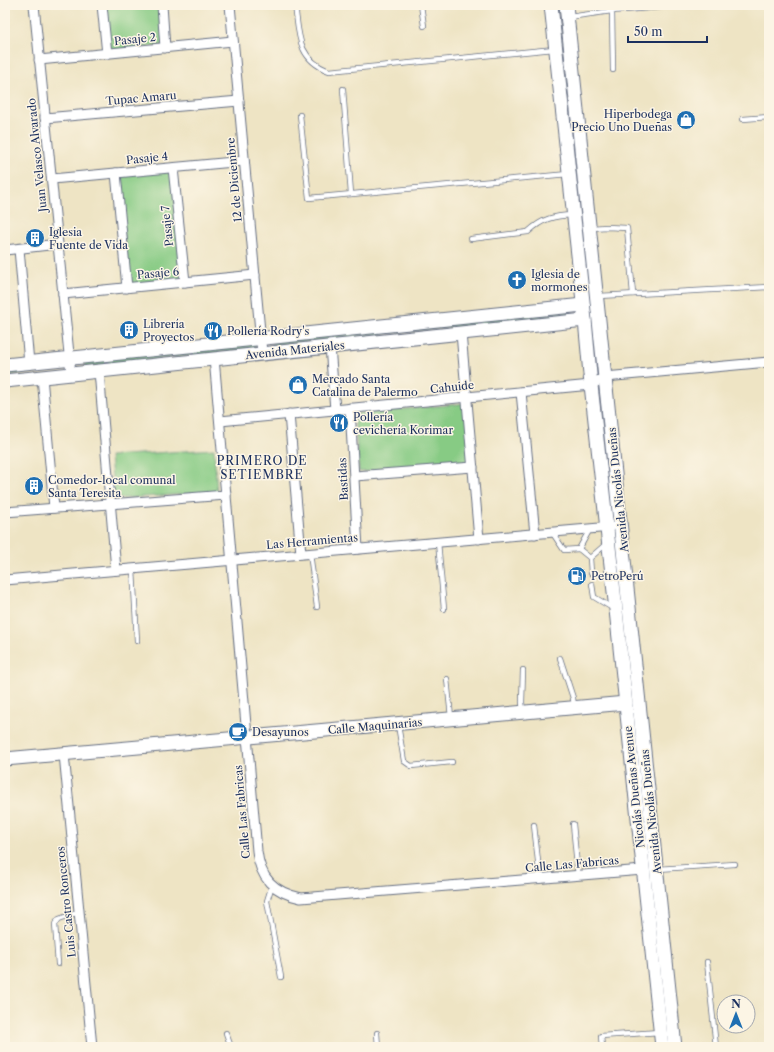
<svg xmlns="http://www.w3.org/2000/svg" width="774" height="1052" font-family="'Libre Caslon Text',serif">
	<rect width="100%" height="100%" fill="#fcf5e5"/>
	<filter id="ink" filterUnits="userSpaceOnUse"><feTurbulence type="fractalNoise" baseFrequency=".025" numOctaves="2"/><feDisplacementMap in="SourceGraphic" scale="8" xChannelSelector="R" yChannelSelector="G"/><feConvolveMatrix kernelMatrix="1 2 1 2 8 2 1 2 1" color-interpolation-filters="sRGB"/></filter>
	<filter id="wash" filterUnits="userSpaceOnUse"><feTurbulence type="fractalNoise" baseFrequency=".012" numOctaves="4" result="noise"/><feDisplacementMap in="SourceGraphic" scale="16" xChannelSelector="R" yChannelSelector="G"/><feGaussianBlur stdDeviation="0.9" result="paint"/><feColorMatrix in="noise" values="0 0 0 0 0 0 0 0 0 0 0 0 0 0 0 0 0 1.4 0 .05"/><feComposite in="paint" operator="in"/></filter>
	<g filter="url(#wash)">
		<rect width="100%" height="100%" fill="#eee4c4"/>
		<!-- green -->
		<g fill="#87cb84" stroke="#517d71">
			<path d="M105 5H160L163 45 110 51Z"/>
			<path d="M172 170 183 280 130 285 117 175Z"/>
			<path d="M571 308 573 315 273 345V337Z"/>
			<path d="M254 338 255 348 86 367 83 357Z"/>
			<path d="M66 360 67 368 5 375V366Z"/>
			<path d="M468 403 474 465 359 472 354 414Z"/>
			<path d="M214 449 217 492 114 499 110 456Z"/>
		</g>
	</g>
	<g filter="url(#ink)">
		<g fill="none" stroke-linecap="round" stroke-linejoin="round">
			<!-- lane casing -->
			<g stroke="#656e82" stroke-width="6">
				<g id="lane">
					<path d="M295 5C299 34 297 59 329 71L554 49"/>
					<path d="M421 5 424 26"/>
					<path d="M569 17 612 11V5"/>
					<path d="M613 70 612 11 687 5"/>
					<path d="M343 89 351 194"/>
					<path d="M300 115 309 198 568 174"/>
					<path d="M743 119 769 117"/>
					<path d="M591 228 607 227 627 228 633 294"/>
					<path d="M471 239 528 232C543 218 554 216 573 215"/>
					<path d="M599 296 769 287"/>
					<path d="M552 532 564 550 579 549 590 529"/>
					<path d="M438 542 444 609"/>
					<path d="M579 549 590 558"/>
					<path d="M310 553 317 607"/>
					<path d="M133 569 137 641"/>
					<path d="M591 573 590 558 606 544"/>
					<path d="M592 584 594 597 614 609"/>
					<path d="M560 658 573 698 574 706"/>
					<path d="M523 670 522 702 523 711"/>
					<path d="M447 679 451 717"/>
					<path d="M398 725 404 761 411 766 452 762"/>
					<path d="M573 824 578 876"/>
					<path d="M534 825 540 879"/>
					<path d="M658 869 735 864"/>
					<path d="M272 885 267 901 281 977"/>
					<path d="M707 962 716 1047"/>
					<path d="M58 964 55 924 59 919 79 912"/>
					<path d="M226 1033 231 1047"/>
					<path d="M377 1033 378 1047"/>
					<path d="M602 1047 601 1036 660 1032"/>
				</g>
			</g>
			<!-- street casing -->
			<g stroke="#656e82" stroke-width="11">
				<g id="street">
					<path d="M34 5 71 374"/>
					<path d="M102 5 107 54"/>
					<path d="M162 5 165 48"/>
					<path d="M230 5 262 353"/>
					<path d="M39 60 233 41"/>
					<path d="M45 118 239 101"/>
					<path d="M173 168 185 282"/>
					<path d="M116 173 127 288"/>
					<path d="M52 179 244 161"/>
					<path d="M19 249 29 363"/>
					<path d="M5 250 58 244"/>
					<path d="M63 294 255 275"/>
					<path d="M461 333 479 539"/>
					<path d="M330 346 335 410"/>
					<path d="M214 358 257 851C260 878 273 892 301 898L643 870"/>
					<path d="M99 371 116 570"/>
					<path d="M42 377 54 508"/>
					<path d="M521 392 535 534"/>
					<path d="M350 408 358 549"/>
					<path d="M289 414 301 554"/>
					<path d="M220 421 591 385 605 377 769 362"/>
					<path d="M355 476 473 467"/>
					<path d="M5 512 226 495"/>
					<path d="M5 580 611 527"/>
					<path d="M64 754 92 1047"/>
				</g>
			</g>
			<!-- secondary casing -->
			<g stroke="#656e82" stroke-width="15">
				<g id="secondary">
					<path d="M551 5 585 320 591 385 616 610 662 1047"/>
					<path d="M566 5 675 1047"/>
					<path d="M5 365 583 305"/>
					<path d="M5 381 585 320"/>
					<path d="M5 759 626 703"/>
				</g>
			</g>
			<!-- lane -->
			<use href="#lane" stroke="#fff" stroke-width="4.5"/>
			<!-- street -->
			<use href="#street" stroke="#fff" stroke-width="9"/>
			<!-- secondary -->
			<use href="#secondary" stroke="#fff" stroke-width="13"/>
		</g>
	</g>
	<!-- icons -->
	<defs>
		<g id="shop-disc" transform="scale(1)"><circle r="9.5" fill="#1f6fb2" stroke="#fcf5e5"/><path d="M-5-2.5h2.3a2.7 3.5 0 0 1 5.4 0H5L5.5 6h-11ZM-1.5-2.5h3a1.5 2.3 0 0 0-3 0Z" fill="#fff"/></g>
		<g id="building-disc" transform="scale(1)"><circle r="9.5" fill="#1f6fb2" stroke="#fcf5e5"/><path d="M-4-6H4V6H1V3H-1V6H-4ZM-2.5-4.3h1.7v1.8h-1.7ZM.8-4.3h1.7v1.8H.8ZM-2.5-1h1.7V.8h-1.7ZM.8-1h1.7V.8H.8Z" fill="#fff"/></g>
		<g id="church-disc" transform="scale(1)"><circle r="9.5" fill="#1f6fb2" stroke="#fcf5e5"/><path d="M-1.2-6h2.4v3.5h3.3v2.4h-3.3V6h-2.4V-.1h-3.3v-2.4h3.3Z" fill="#fff"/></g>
		<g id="restaurant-disc" transform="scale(1)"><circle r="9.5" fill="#1f6fb2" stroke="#fcf5e5"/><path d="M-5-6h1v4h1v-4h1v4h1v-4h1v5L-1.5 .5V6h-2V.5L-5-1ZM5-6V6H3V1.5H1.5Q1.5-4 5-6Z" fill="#fff"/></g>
		<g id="fuel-disc" transform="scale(1)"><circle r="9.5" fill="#1f6fb2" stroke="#fcf5e5"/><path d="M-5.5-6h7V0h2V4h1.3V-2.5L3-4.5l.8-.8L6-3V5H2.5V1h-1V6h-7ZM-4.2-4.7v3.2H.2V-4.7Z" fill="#fff"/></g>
		<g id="cafe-disc" transform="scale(1)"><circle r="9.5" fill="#1f6fb2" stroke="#fcf5e5"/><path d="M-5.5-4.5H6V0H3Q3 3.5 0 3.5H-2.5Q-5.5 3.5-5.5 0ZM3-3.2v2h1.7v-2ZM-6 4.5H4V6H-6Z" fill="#fff"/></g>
	</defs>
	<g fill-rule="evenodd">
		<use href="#shop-disc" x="686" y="120"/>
		<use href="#building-disc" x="35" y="238"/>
		<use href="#church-disc" x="517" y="280"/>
		<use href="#building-disc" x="129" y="330"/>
		<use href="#restaurant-disc" x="213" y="331"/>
		<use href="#shop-disc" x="298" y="385"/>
		<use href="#restaurant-disc" x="339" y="423"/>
		<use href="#building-disc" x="34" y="486"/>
		<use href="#fuel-disc" x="577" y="576"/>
		<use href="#cafe-disc" x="238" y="732"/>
	</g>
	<g text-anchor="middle" stroke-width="3" stroke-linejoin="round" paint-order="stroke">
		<!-- street labels -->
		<g font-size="11" fill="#1b2f5e" stroke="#fcf5e5">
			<text transform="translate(135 39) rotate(-6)" y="4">Pasaje 2</text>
			<text transform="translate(141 98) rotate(-5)" y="4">Tupac Amaru</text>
			<text transform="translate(37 155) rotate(-96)" y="4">Juan Velasco Alvarado</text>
			<text transform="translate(147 158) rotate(-6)" y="4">Pasaje 4</text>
			<text transform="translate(234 180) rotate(-95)" y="4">12 de Diciembre</text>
			<text transform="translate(167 226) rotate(-96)" y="4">Pasaje 7</text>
			<text transform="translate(158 273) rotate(-5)" y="4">Pasaje 6</text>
			<text transform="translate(295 350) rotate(-6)" y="4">Avenida Materiales</text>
			<text transform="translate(452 387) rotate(-6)" y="4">Cahuide</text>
			<text transform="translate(343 479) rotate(-93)" y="4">Bastidas</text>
			<text transform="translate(618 490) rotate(-96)" y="4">Avenida Nicolás Dueñas</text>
			<text transform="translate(312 541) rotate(-5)" y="4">Las Herramientas</text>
			<text transform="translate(375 726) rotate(-5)" y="4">Calle Maquinarias</text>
			<text transform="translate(634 787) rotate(-96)" y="4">Nicolás Dueñas Avenue</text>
			<text transform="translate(242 812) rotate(-95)" y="4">Calle Las Fabricas</text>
			<text transform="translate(651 812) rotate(-96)" y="4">Avenida Nicolás Dueñas</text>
			<text transform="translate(572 864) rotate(-5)" y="4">Calle Las Fabricas</text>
			<text transform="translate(66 902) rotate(-96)" y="4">Luis Castro Ronceros</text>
		</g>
		<!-- poi labels -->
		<g font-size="11" fill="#1b2f5e" stroke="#fcf5e5" text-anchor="start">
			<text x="672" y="118" text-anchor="end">Hiperbodega<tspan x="672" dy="13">Precio Uno Dueñas</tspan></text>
			<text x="49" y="236">Iglesia<tspan x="49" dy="13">Fuente de Vida</tspan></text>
			<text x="531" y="278">Iglesia de<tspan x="531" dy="13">mormones</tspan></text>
			<text x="143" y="328">Librería<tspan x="143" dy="13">Proyectos</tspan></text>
			<text x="227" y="335">Pollería Rodry's</text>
			<text x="312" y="383">Mercado Santa<tspan x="312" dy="13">Catalina de Palermo</tspan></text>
			<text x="353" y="421">Pollería<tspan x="353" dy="13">cevichería Korimar</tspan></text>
			<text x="48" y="484">Comedor-local comunal<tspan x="48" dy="13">Santa Teresita</tspan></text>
			<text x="591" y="580">PetroPerú</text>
			<text x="252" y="736">Desayunos</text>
		</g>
		<!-- neighbourhood labels -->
		<g font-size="12" letter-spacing="1" fill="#1b2f5e" stroke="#fcf5e5">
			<text x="262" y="465">PRIMERO DE<tspan x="262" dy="14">SETIEMBRE</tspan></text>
		</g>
	</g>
	<!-- margin -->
	<rect width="774" height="1052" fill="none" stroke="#fcf5e5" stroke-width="20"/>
	<!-- north arrow -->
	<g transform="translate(736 1014)"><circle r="19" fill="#fcf5e5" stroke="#a2a6af"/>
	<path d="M0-3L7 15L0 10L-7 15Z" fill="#1f6fb2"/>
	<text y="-6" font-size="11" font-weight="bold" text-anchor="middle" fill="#1b2f5e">N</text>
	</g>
	<!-- scale -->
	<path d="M628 36v6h79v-6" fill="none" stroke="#1b2f5e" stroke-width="2"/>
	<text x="634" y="36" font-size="12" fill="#1b2f5e" stroke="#fcf5e5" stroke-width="3" paint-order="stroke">50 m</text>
</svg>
